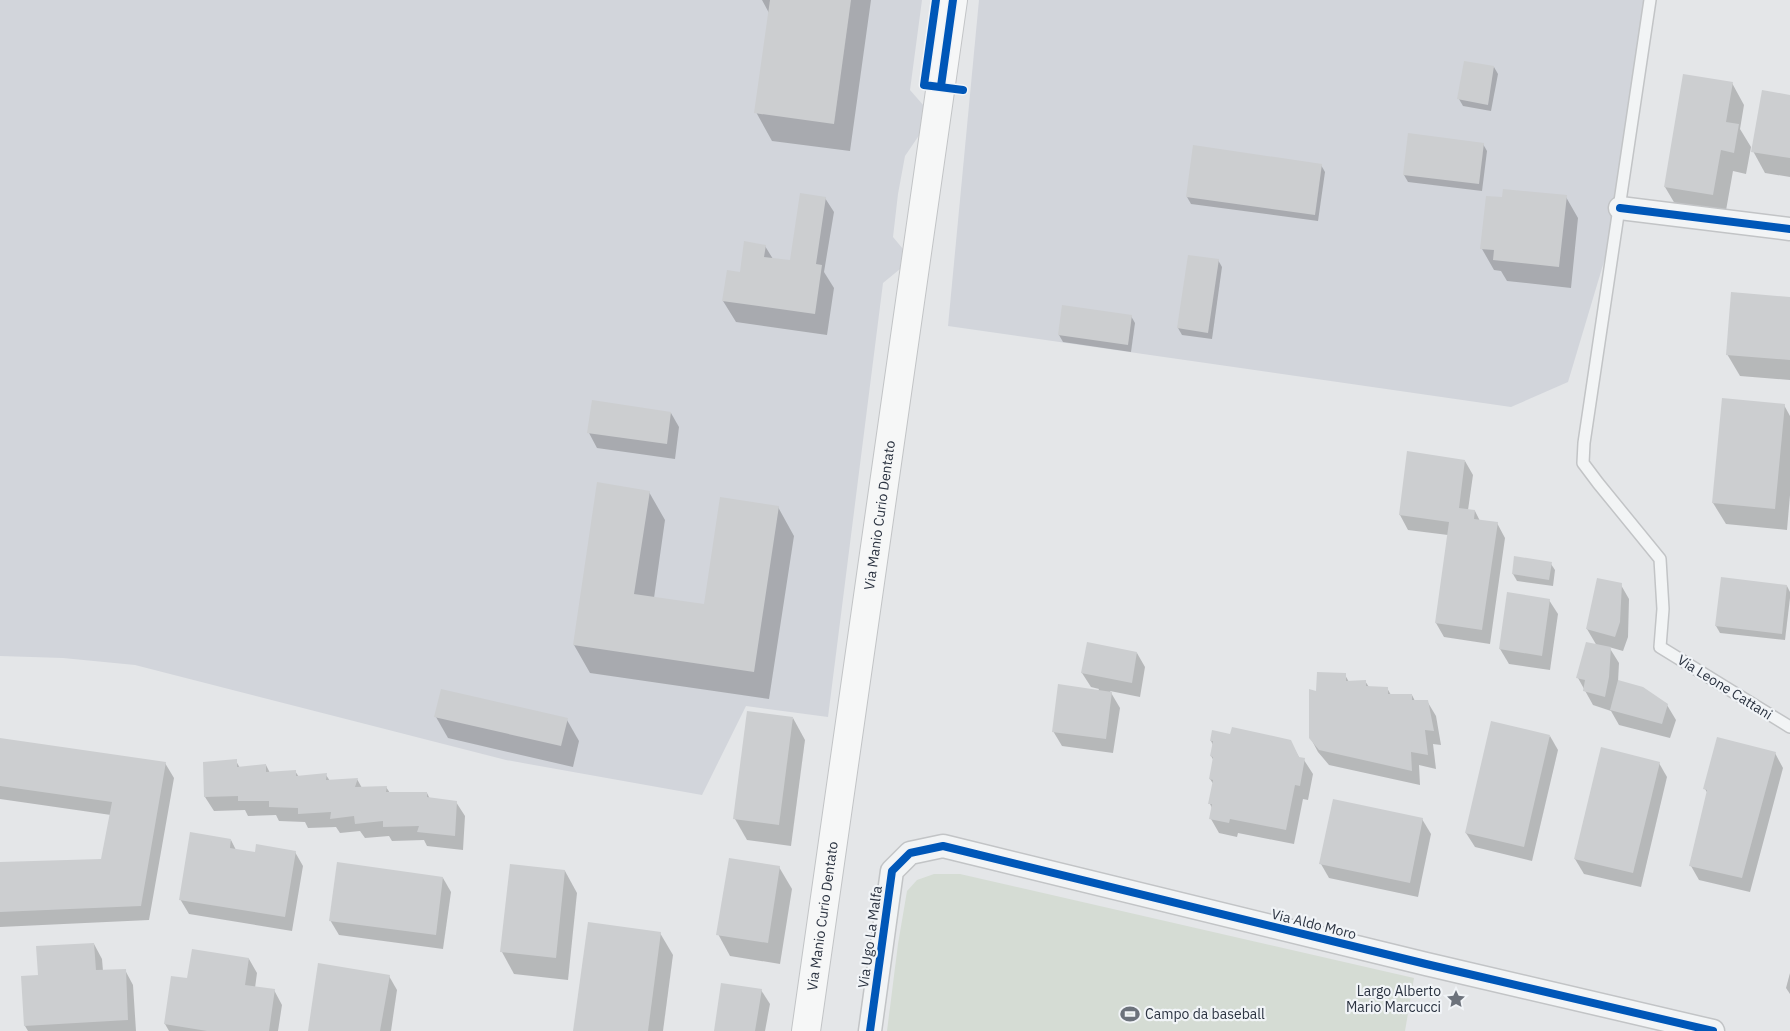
<svg xmlns="http://www.w3.org/2000/svg" width="1790" height="1031" font-family="'IBM Plex Sans',sans-serif">
	<rect width="100%" height="100%" fill="#e4e6e8"/>
	<!-- built -->
	<g fill="#d2d5db">
		<path d="M0 0H922L910 90 924 106 922 131 905 156 898 194 893 237 903 249 900 269 883 283 828 717 746 706 702 795 506 760 135 665 63 658 0 656Z"/>
		<path d="M979 0H1650L1620 208 1568 382 1511 407 948 326Z"/>
	</g>
	<!-- green -->
	<path fill="#d5dcd4" d="M934 874H960L1414 978 1405 1031H887L898 944 907 891 917 880Z"/>
	<!-- shadow -->
	<g fill="#0003">
		<path d="M762 0H871L850 151 772 141 756 112 769 13Z"/>
		<path d="M1494 67 1498 74 1491 111 1463 106 1459 99Z"/>
		<path d="M1732 83 1744 105 1740 129 1751 147 1746 174 1733 171 1725 216 1678 209 1665 187Z"/>
		<path d="M1790 96V177L1765 173 1753 151Z"/>
		<path d="M1483 144 1487 151 1482 191 1408 182 1404 175Z"/>
		<path d="M1321 165 1325 172 1318 221 1191 204 1187 197Z"/>
		<path d="M1566 197 1578 218 1571 288 1507 281 1501 271 1494 270 1482 249 1503 199Z"/>
		<path d="M825 198 834 212 824 272 834 288 827 335 736 322 723 301 741 274 765 246 773 259 793 262Z"/>
		<path d="M1218 260 1222 267 1212 339 1182 335 1178 328Z"/>
		<path d="M1790 298V380L1740 376 1727 354Z"/>
		<path d="M1131 316 1135 323 1131 352 1063 342 1059 335Z"/>
		<path d="M1784 405 1790 416V495L1787 530 1726 524 1713 503Z"/>
		<path d="M671 413 679 427 675 459 597 448 589 433Z"/>
		<path d="M1465 461 1473 475 1468 510 1475 511 1480 521 1497 523 1505 538 1490 644 1444 637 1436 623 1448 535 1408 530 1400 515Z"/>
		<path d="M649 492 665 520 654 598 705 606 778 507 794 536 769 699 590 673 574 645Z"/>
		<path d="M1551 564 1555 570 1553 586 1517 581 1513 574Z"/>
		<path d="M1621 585 1629 599 1628 637 1623 651 1609 647 1619 663 1618 682 1667 705 1676 720 1670 738 1619 725 1611 711 1593 705 1578 678 1597 646 1587 629Z"/>
		<path d="M1787 586 1790 592V598L1785 640 1720 633 1716 626Z"/>
		<path d="M1549 600 1558 614 1550 670 1509 664 1500 649Z"/>
		<path d="M1137 653 1145 667 1140 697 1110 691 1120 708 1113 753 1062 746 1053 731 1098 691 1099 689 1091 687 1082 673Z"/>
		<path d="M1345 675 1349 682 1365 681 1369 687 1387 688 1391 695H1412L1415 701H1427L1436 716 1441 745 1433 744 1436 769 1419 765 1420 785 1329 765 1318 752 1310 737 1317 692Z"/>
		<path d="M436 717 567 720 579 741 573 767 448 738Z"/>
		<path d="M793 718 805 740 791 846 747 840 735 819Z"/>
		<path d="M1231 736 1290 741 1300 759 1304 760 1313 774 1308 800 1303 799 1294 844 1238 833 1237 837 1219 833 1211 819 1212 808 1210 804 1214 785 1210 779 1214 761 1211 756 1213 745 1211 741Z"/>
		<path d="M1550 736 1558 750 1532 861 1475 847 1466 833Z"/>
		<path d="M0 740 165 763 174 778 149 920 0 927V863L102 860 111 815 0 799Z"/>
		<path d="M1775 753 1783 768 1750 892 1699 880 1691 866 1708 794 1705 789Z"/>
		<path d="M236 761 240 768 266 765 270 773 295 771 299 777 326 775 330 781 357 779 362 788 386 787 390 793H427L430 799 456 802 465 816 463 850 427 846 424 840 392 841 389 836 365 838 360 831 340 833 336 827 308 828 305 822 279 821 276 815 248 816 245 810 214 811 205 797Z"/>
		<path d="M1659 763 1667 777 1641 887 1584 874 1575 859Z"/>
		<path d="M1422 819 1431 834 1418 897 1329 878 1321 864Z"/>
		<path d="M231 840 236 850 255 853 295 852 303 866 292 931 189 914 180 899Z"/>
		<path d="M511 866 565 871 577 893 568 980 514 974 502 952Z"/>
		<path d="M779 867 792 889 780 964 730 956 718 934Z"/>
		<path d="M443 878 451 892 443 949 339 935 330 920Z"/>
		<path d="M660 933 673 955 663 1031H574Z"/>
		<path d="M94 944 102 959 103 971 125 970 133 985 136 1031H28L25 1026 39 977Z"/>
		<path d="M249 959 257 973 255 988 274 990 282 1005 278 1031H169L165 1024 188 980Z"/>
		<path d="M1790 973V994L1786 988Z"/>
		<path d="M389 976 397 990 391 1031H309Z"/>
		<path d="M761 990 770 1004 765 1031H715Z"/>
	</g>
	<!-- building -->
	<g fill="#ccced0">
		<path d="M770 0H851L834 124 754 113Z"/>
		<path d="M1464 61 1494 66 1488 105 1457 99Z"/>
		<path d="M1683 74 1733 82 1726 122 1739 124 1734 153 1721 150 1713 195 1664 187Z"/>
		<path d="M1762 90 1790 95V158L1751 152Z"/>
		<path d="M1408 133 1484 143 1479 184 1403 175Z"/>
		<path d="M1193 145 1322 164 1315 215 1186 197Z"/>
		<path d="M1503 189 1567 195 1559 267 1493 260 1494 250 1480 249 1486 196 1502 197Z"/>
		<path d="M800 193 826 197 816 264 822 265 815 314 722 301 727 270 740 272 744 241 766 245 764 257 790 260Z"/>
		<path d="M1188 255 1219 259 1208 333 1177 328Z"/>
		<path d="M1731 292 1790 297V360L1726 355Z"/>
		<path d="M1062 305 1132 315 1128 345 1058 335Z"/>
		<path d="M1722 398 1785 404 1775 509 1712 503Z"/>
		<path d="M592 400 671 412 667 444 587 433Z"/>
		<path d="M1407 451 1465 460 1459 508 1475 510 1474 519 1498 522 1482 630 1435 623 1449 522 1399 515Z"/>
		<path d="M597 482 650 491 634 594 704 604 720 497 779 506 754 672 573 645Z"/>
		<path d="M1514 556 1552 562 1549 580 1512 574Z"/>
		<path d="M1721 577 1787 585 1782 634 1715 626Z"/>
		<path d="M1597 578 1622 583 1620 622 1615 637 1586 629Z"/>
		<path d="M1507 592 1550 599 1542 656 1499 649Z"/>
		<path d="M1087 642 1137 652 1132 683 1081 673Z"/>
		<path d="M1586 642 1611 647 1609 677 1605 697 1583 691 1585 680 1576 678Z"/>
		<path d="M1317 672 1346 673V681L1366 680V686L1388 687V694H1412V700H1428L1434 731 1425 730 1428 755 1411 752 1412 771 1319 750 1309 738V689L1316 691Z"/>
		<path d="M1618 680 1643 687 1668 704 1662 724 1610 710Z"/>
		<path d="M1058 684 1112 692 1106 739 1052 732Z"/>
		<path d="M441 689 568 718 561 746 434 717Z"/>
		<path d="M747 711 793 717 779 825 733 819Z"/>
		<path d="M1491 721 1550 735 1524 847 1465 833Z"/>
		<path d="M1232 727 1291 740 1299 757 1305 758 1300 786 1295 785 1286 830 1230 819 1229 823 1209 819 1212 804H1208L1213 780 1209 779 1213 757 1210 756 1213 741H1210L1212 730 1230 734Z"/>
		<path d="M1717 737 1776 752 1742 878 1689 866 1707 790 1703 789Z"/>
		<path d="M0 738 166 762 141 906 0 912V862L101 859 112 802 0 786Z"/>
		<path d="M1601 747 1660 762 1633 873 1574 859Z"/>
		<path d="M237 759V767L266 764V772L296 770V776L327 773 326 780 358 778 355 787 387 786 386 792H427V797L457 801 455 836 417 832 419 826 383 827V821L355 824 354 816 330 819 331 812 298 814V808L269 807V801H238V796L204 797 203 762Z"/>
		<path d="M1333 799 1423 818 1410 883 1319 864Z"/>
		<path d="M190 832 231 839 230 848 255 852 256 844 296 851 285 917 179 900Z"/>
		<path d="M729 858 780 866 768 943 716 935Z"/>
		<path d="M337 862 443 877 436 935 329 921Z"/>
		<path d="M510 864 565 870 556 958 500 952Z"/>
		<path d="M588 922 661 932 648 1031H573Z"/>
		<path d="M94 943 96 970 126 969 128 1020 24 1026 21 976 38 975 36 946Z"/>
		<path d="M192 949 249 958 245 985 275 989 269 1031H207L164 1024 171 976 187 978Z"/>
		<path d="M318 963 390 975 380 1031H308Z"/>
		<path d="M721 983 762 989 755 1031H714Z"/>
	</g>
	<g fill="none" stroke-linecap="round" stroke-linejoin="round">
		<!-- lane casing -->
		<g stroke="#c2c4c6" stroke-width="14">
			<path id="lane" d="M1650 0 1584 443 1583 463 1598 483 1660 559 1663 609 1660 647 1790 727"/>
		</g>
		<!-- street casing -->
		<g stroke="#c2c4c6" stroke-width="25">
			<g id="street">
				<path d="M1620 208 1790 229"/>
				<path d="M870 1031 892 871 910 853 943 846 1426 964 1713 1031"/>
			</g>
		</g>
		<!-- secondary casing -->
		<g stroke="#c2c4c6" stroke-width="30">
			<g id="secondary">
				<path id="s1" d="M806 1031 953 0"/>
			</g>
		</g>
		<!-- lane -->
		<use href="#lane" stroke="#f2f4f5" stroke-width="11"/>
		<!-- street -->
		<use href="#street" stroke="#f2f4f5" stroke-width="22"/>
		<!-- secondary -->
		<use href="#secondary" stroke="#f6f7f7" stroke-width="28"/>
		<!-- cycleway casing -->
		<g stroke="#f1f4f7" stroke-width="11">
			<g id="cycleway">
				<path d="M936 0 924 85 963 90"/>
				<path d="M941 86 953 0"/>
				<path d="M1620 208 1790 229"/>
				<path d="M870 1031 892 871 910 853 943 846 1426 964 1713 1031"/>
			</g>
		</g>
		<!-- cycleway -->
		<use href="#cycleway" stroke="#0057b8" stroke-width="8"/>
	</g>
	<!-- icons -->
	<defs>
		<g id="sight-bare" transform="scale(1.5)"><path d="M0-6L1.8-2.2L6-1.7L2.9 1.2L3.7 5.4L0 3.3L-3.7 5.4L-2.9 1.2L-6-1.7L-1.8-2.2Z" fill="#6c727b" stroke="#f1f4f7" stroke-width="2.5" paint-order="stroke"/></g>
		<g id="stadium-bare" transform="scale(1.5)"><path d="M0-5a6.5 5 0 1 0 0 10a6.5 5 0 1 0 0-10ZM-3.5-1.8h7v3.6h-7Z" fill="#6c727b" stroke="#f1f4f7" stroke-width="2.5" paint-order="stroke"/></g>
	</defs>
	<g fill-rule="evenodd">
		<use href="#sight-bare" x="1456" y="999"/>
		<use href="#stadium-bare" x="1130" y="1014"/>
	</g>
	<g text-anchor="middle" stroke-width="4.5" stroke-linejoin="round" paint-order="stroke">
		<!-- street labels -->
		<g font-size="14" fill="#2b3341" stroke="#f1f4f7">
			<text dy="5" stroke="none"><textPath href="#s1" startOffset="521">Via Manio Curio Dentato</textPath></text>
			<text transform="translate(1725 687) rotate(32)" y="5">Via Leone Cattani</text>
			<text dy="5" stroke="none"><textPath href="#s1" startOffset="116">Via Manio Curio Dentato</textPath></text>
			<text transform="translate(1314 924) rotate(14)" y="5">Via Aldo Moro</text>
			<text transform="translate(870 937) rotate(-82)" y="5">Via Ugo La Malfa</text>
		</g>
		<!-- poi labels -->
		<g font-size="14" fill="#2b3341" stroke="#f1f4f7" text-anchor="end">
			<text x="1441" y="996">Largo Alberto<tspan x="1441" dy="16">Mario Marcucci</tspan></text>
			<text x="1145" y="1019" text-anchor="start">Campo da baseball</text>
		</g>
	</g>
</svg>
